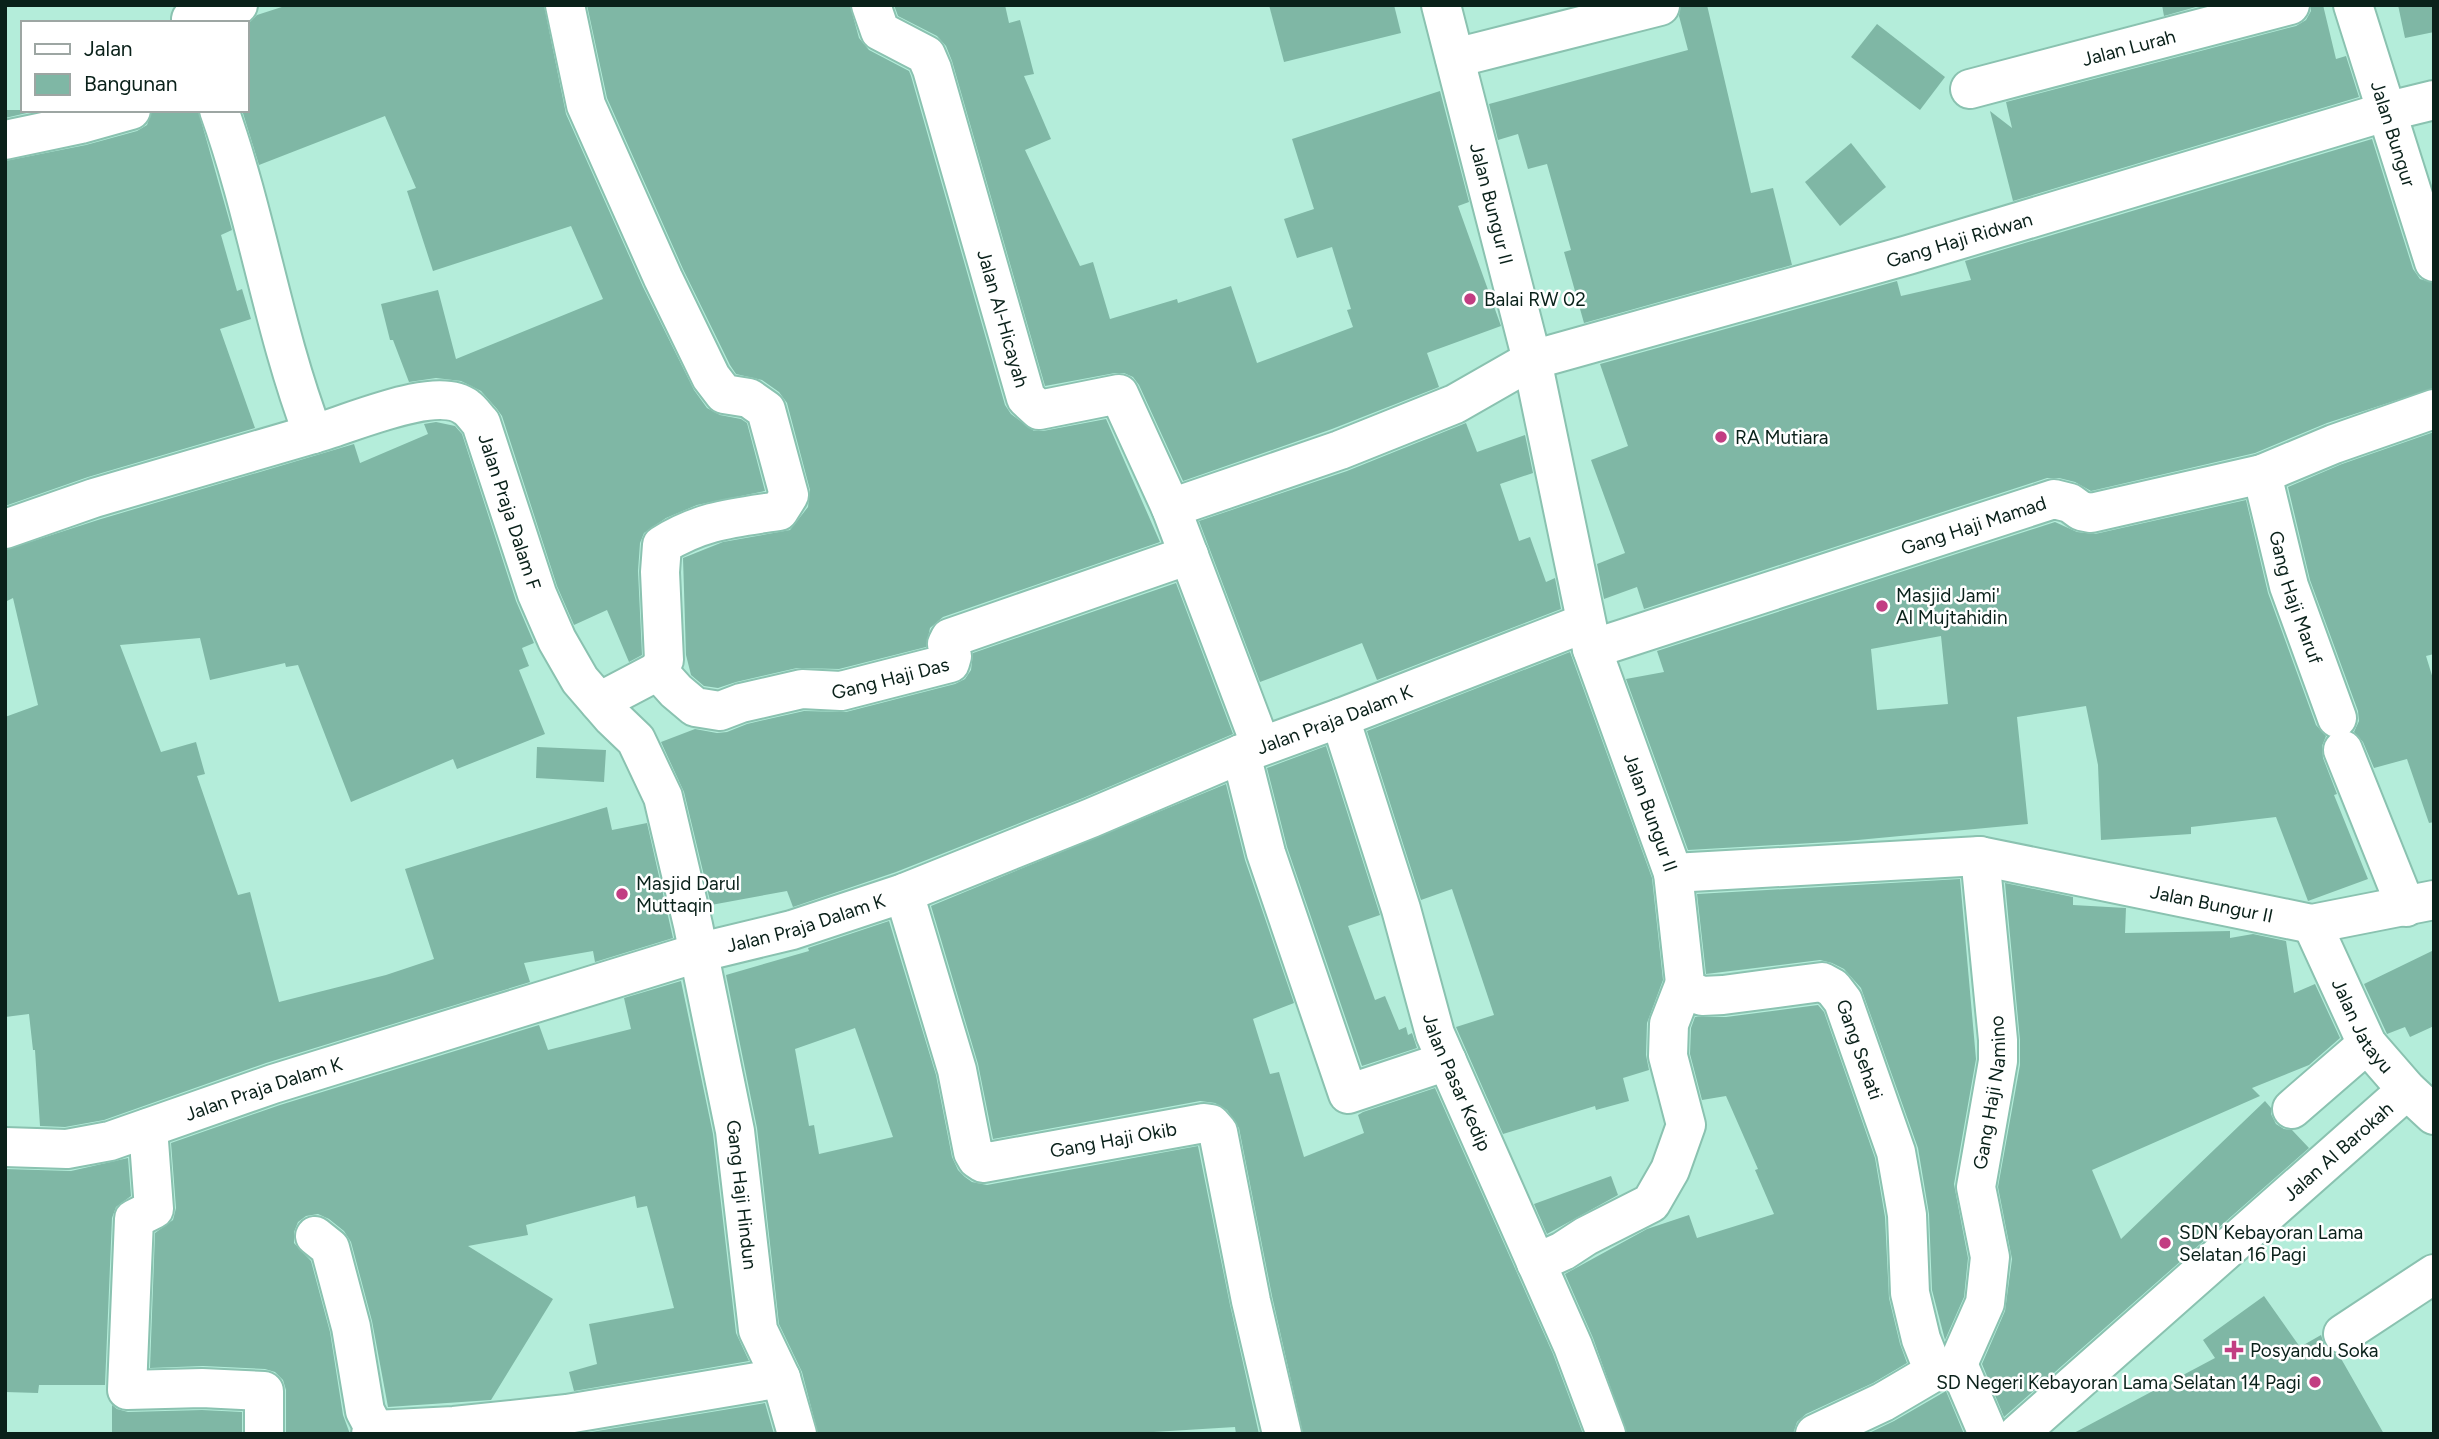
<svg xmlns="http://www.w3.org/2000/svg" width="2439" height="1439" font-family="Figtree,sans-serif">
	<rect width="100%" height="100%" fill="#b4edda"/>
	<!-- building -->
	<g fill="#7fb7a5" fill-rule="evenodd">
		<path d="M288 5H544L566 114 643 287 694 390 707 408 720 415 741 419 747 423 765 491 697 505 666 518 644 533 640 543 638 571 642 655 629 662 607 610 574 625 557 586 502 416 497 409 481 391 461 381 436 378 409 382 393 340H390L381 304 438 290 456 359 603 299 571 226 433 271 407 191 416 188 385 116 259 165 242 110H247V25L257 15Z"/>
		<path d="M587 5H850L859 38 869 50 909 71 911 76 1005 405 1011 414 1034 431H1043L1106 419 1160 542 943 617 930 628 926 647 839 669 797 668 736 682 718 688 704 686 691 675 686 655 683 558 723 542 790 530 808 507 810 490 787 403 779 392 762 380 736 374 730 365 683 269 607 98Z"/>
		<path d="M894 5H1005L1009 23 1020 20 1034 74 1024 76 1051 139 1025 150 1080 266 1093 262 1110 319 1177 299 1178 303 1231 286 1257 363 1353 327 1347 310 1351 309 1332 247 1297 258 1284 219 1314 209 1292 139 1440 91 1469 202 1458 206 1501 326 1427 353 1439 387 1332 429 1183 481 1139 385 1133 377 1124 373H1115L1045 386 952 61 946 46 937 36 898 16Z"/>
		<path d="M1269 5H1394L1401 33 1284 62Z"/>
		<path d="M1681 5H1707L1751 193 1773 188 1792 265 1584 323 1564 252 1571 250 1547 164 1528 169 1518 134 1498 140 1489 104 1688 50 1679 16Z"/>
		<path d="M2162 5H2203L2164 16Z"/>
		<path d="M2311 5H2323L2336 59 2346 56 2359 97 2013 201 1990 111 2012 128 2006 102 2296 26 2306 20 2311 11Z"/>
		<path d="M2398 5H2434V32L2405 38Z"/>
		<path d="M1877 24 1945 77 1920 110 1851 57Z"/>
		<path d="M5 110H40L5 118Z"/>
		<path d="M152 110H198L232 230 221 235 237 291 242 289 251 319 220 329 255 428 88 477 5 506V161L86 145 137 131 147 125Z"/>
		<path d="M2372 139 2413 269 2420 279 2434 283V388L2327 423 2255 453 2091 491 2075 482 2059 478H2047L1644 609 1637 587 1604 599 1597 564 1625 553 1591 460 1628 446 1600 364 1897 281 1901 296 1971 280 1965 261Z"/>
		<path d="M1851 143 1886 187 1840 226 1805 182Z"/>
		<path d="M436 422 455 426 462 434 516 601 534 643 522 648 529 666 519 670 545 734 457 769 453 759 351 802 298 665 286 667 285 663 210 680 200 638 120 645 161 752 196 742 205 774 197 776 238 895 250 892 279 1002 386 975 434 959 405 869 607 807 612 830 647 823 673 938 595 962 593 951 524 963 530 982 266 1063 104 1120 65 1127 40 1126 35 1050H33L29 1014 5 1017V717L38 705 13 598 5 602V550L101 519 354 444 360 463 428 434 424 424Z"/>
		<path d="M1466 423 1477 452 1525 435 1533 473 1500 484 1519 541 1530 537 1546 582 1555 578 1561 609 1377 680 1362 643 1260 682 1199 521 1347 471Z"/>
		<path d="M2434 432V654L2426 656 2434 682V822L2429 823 2407 759 2374 768 2363 742 2354 732 2359 721 2358 711 2310 580 2288 487 2342 464Z"/>
		<path d="M2246 500 2268 593 2316 725 2326 736 2322 746 2323 758 2337 794 2334 795 2368 879 2308 901 2276 817 2191 827V834L2101 840 2098 765 2086 706 2017 717 2028 824 1847 841 1688 850 1626 679 1664 672 1657 651 2055 522 2077 532 2095 534ZM1941 636 1948 704 1877 710 1871 649Z"/>
		<path d="M1176 583 1233 734 1083 798 896 872 793 907 787 891 711 905 684 792 661 742 695 729 717 733 727 732 747 724 804 711 846 712 955 684 965 679 971 670 973 653Z"/>
		<path d="M1570 652 1652 878 1663 980 1647 1023 1646 1055 1649 1070 1623 1078 1629 1101 1596 1110 1595 1106 1503 1134 1456 1027 1494 1015 1452 889 1421 900 1367 731Z"/>
		<path d="M1326 746 1380 915 1348 926 1375 1000 1385 996 1399 1030 1406 1027 1408 1035 1412 1033 1417 1048 1362 1066 1287 847 1267 768Z"/>
		<path d="M537 747 606 750 604 782 536 778Z"/>
		<path d="M1226 784 1245 860 1294 1003 1253 1019 1270 1074 1279 1072 1304 1157 1364 1133 1358 1115 1363 1112 1435 1088 1553 1354 1583 1434H1303L1272 1296 1239 1128 1227 1110 1215 1103 1200 1101 993 1139 978 1064 931 906Z"/>
		<path d="M1960 879 1976 1059 1954 1184 1968 1258 1964 1297 1945 1340 1932 1290 1929 1214 1918 1148 1861 988 1844 969 1832 963 1820 960 1706 974 1697 894Z"/>
		<path d="M2005 883 2073 897V905L2126 908 2125 933 2230 931V938L2253 934 2286 941 2294 993 2315 984 2340 1038 2309 1065 2252 1088 2260 1096 2092 1170 2121 1239 2265 1101 2271 1108V1114L2276 1124 2284 1129 2292 1130 2309 1148 2004 1417 1982 1364 2005 1311 2012 1259 1998 1187 2020 1065V1040Z"/>
		<path d="M889 921 936 1075 952 1157 958 1170 965 1177 972 1182 987 1185 1198 1146 1230 1305 1259 1434H1236L1235 1427 1121 1434H818L802 1372 779 1324 757 1128 726 975 809 951 808 948ZM855 1028 893 1137 819 1154 814 1125 809 1126 795 1049Z"/>
		<path d="M2434 950V1026L2410 1037 2405 1027 2387 1034 2364 984Z"/>
		<path d="M681 981 713 1134 736 1333 749 1361 574 1391 569 1372 597 1364 589 1324 674 1308 647 1206 637 1208 635 1196 526 1225 528 1235 468 1246 553 1299 491 1400 388 1407 372 1321 351 1242 344 1231 329 1219 318 1214 306 1216 298 1222 294 1232V1243L311 1261 330 1332 343 1415 350 1434H286V1390L283 1380 275 1372 265 1369 203 1366 150 1368 155 1233 173 1220 176 1208 171 1143 280 1105 539 1025 548 1050 631 1029 624 998Z"/>
		<path d="M1818 1005 1824 1012 1875 1158 1885 1217 1889 1298 1900 1344 1907 1363 1873 1383 1806 1414 1797 1422 1793 1434H1627L1593 1338 1565 1274 1647 1229 1689 1215 1697 1238 1774 1214 1755 1170 1758 1169 1726 1096 1702 1100 1690 1054 1691 1028 1695 1017H1726Z"/>
		<path d="M128 1158 131 1196 116 1207 112 1218 105 1385H39L38 1393 5 1392V1169L71 1171Z"/>
		<path d="M1611 1176 1618 1195 1547 1234 1534 1204Z"/>
		<path d="M2264 1296 2300 1347 2321 1335 2325 1347 2333 1353 2339 1355 2384 1434H2072L2215 1358 2203 1340Z"/>
		<path d="M1946 1391 1964 1434H1867L1894 1421Z"/>
		<path d="M765 1403 774 1434 585 1433Z"/>
		<path d="M112 1405 117 1409 128 1412 202 1410 242 1412V1434H112Z"/>
	</g>
	<g fill="none" stroke-linecap="round" stroke-linejoin="round">
		<!-- minor casing -->
		<g stroke="#8ac2b0" stroke-width="42">
			<g id="minor">
				<path d="M565 5 586 105 663 278 711 377 724 394 749 398 766 410 789 495 779 511C733 518 702 520 662 545L660 572 664 660 658 671 599 702"/>
				<path id="s1" d="M871 5 880 31 926 55 932 69 1026 398 1039 410 1119 394 1171 508 1261 746"/>
				<path id="s2" d="M1441 5 1532 360 1592 649 1673 873 1980 856 2312 924 2434 900"/>
				<path id="s3" d="M2353 5 2434 262"/>
				<path d="M191 19 238 5"/>
				<path d="M1455 58 1660 6"/>
				<path id="s4" d="M1970 89 2290 5"/>
				<path id="s5" d="M219 110C257 216 273 329 313 434 348 425 437 384 466 407 472 411 476 418 481 423L537 594 557 640 580 680 612 717 636 740 663 797 693 925 735 1131 758 1330 781 1378 797 1434"/>
				<path d="M5 140 81 124 131 110"/>
				<path id="s6" d="M2262 474 2289 586 2337 718"/>
				<path id="s7" d="M1171 508 1340 450 1455 404 1532 360 1908 255 2385 112 2434 100"/>
				<path d="M5 529 94 498 313 434"/>
				<path id="s8" d="M1592 649 2054 499 2070 503 2081 511 2091 513 2262 474 2334 444 2434 409"/>
				<path id="s9" d="M658 671 676 691 695 707 720 711 741 703 802 689 841 691 950 663 952 656 947 644 950 638 1189 555"/>
				<path id="s10" d="M1340 718 1401 909 1435 1034 1573 1346 1606 1434"/>
				<path d="M2343 750 2406 907"/>
				<path d="M1241 754 1266 853 1348 1094 1447 1061"/>
				<path id="s11" d="M1673 873 1685 983 1690 991 1702 996 1723 995 1822 982 1833 988 1843 1001 1896 1152 1907 1215 1910 1293 1921 1339 1934 1372"/>
				<path id="s12" d="M904 893 957 1070 973 1152 977 1159 983 1163 1204 1123 1211 1124 1218 1132 1251 1301 1282 1434"/>
				<path id="s13" d="M2312 924 2367 1044 2407 1090 2434 1115"/>
				<path d="M2292 1109 2367 1044"/>
				<path d="M148 1128 154 1209 134 1219 127 1390 202 1388 264 1391V1434"/>
				<path id="s14" d="M5 1147 67 1149 110 1141 273 1084 697 953 792 930 904 893 1091 818 1241 754 1340 718 1585 623"/>
				<path d="M315 1236 330 1248 351 1327 365 1411 375 1430"/>
				<path d="M1536 1263 1563 1251 1586 1236 1651 1203 1670 1170 1686 1125 1668 1056 1669 1024 1685 983"/>
				<path d="M2343 1334 2434 1274"/>
				<path id="s15" d="M1958 1364 1985 1303 1990 1257 1976 1187 1998 1061V1040L1980 856"/>
				<path d="M1958 1364 1988 1434"/>
				<path d="M371 1434 375 1430 454 1426 567 1414 781 1378"/>
				<path d="M1815 1434 1883 1402 1934 1372 1958 1364"/>
				<path id="s16" d="M2018 1434 2407 1090"/>
			</g>
		</g>
		<!-- minor -->
		<use href="#minor" stroke="#fff" stroke-width="38"/>
	</g>
	<!-- markers -->
	<g fill="#c23d82" stroke="#fff" stroke-width="2.5">
		<circle cx="1470" cy="299" r="7"/>
		<circle cx="1721" cy="437" r="7"/>
		<circle cx="1882" cy="606" r="7"/>
		<circle cx="622" cy="894" r="7"/>
		<circle cx="2165" cy="1243" r="7"/>
		<path d="M2230.5 1339.5h7v7h7v7h-7v7h-7v-7h-7v-7h7z"/>
		<circle cx="2315" cy="1382" r="7"/>
	</g>
	<g text-anchor="middle" stroke-width="5" stroke-linejoin="round" paint-order="stroke">
		<!-- street labels -->
		<g font-size="19" fill="#0a211a" stroke="#fff">
			<text dy="7" stroke="none"><textPath href="#s4" startOffset="164">Jalan Lurah</textPath></text>
			<text dy="7" stroke="none"><textPath href="#s3" startOffset="135">Jalan Bungur</textPath></text>
			<text dy="7" stroke="none"><textPath href="#s2" startOffset="205">Jalan Bungur II</textPath></text>
			<text dy="7" stroke="none"><textPath href="#s7" startOffset="835">Gang Haji Ridwan</textPath></text>
			<text dy="7" stroke="none"><textPath href="#s1" startOffset="354">Jalan Al-Hicayah</textPath></text>
			<text dy="7" stroke="none"><textPath href="#s5" startOffset="612">Jalan Praja Dalam F</textPath></text>
			<text dy="7" stroke="none"><textPath href="#s8" startOffset="401">Gang Haji Mamad</textPath></text>
			<text dy="7" stroke="none"><textPath href="#s6" startOffset="128">Gang Haji Maruf</textPath></text>
			<text dy="7" stroke="none"><textPath href="#s9" startOffset="252">Gang Haji Das</textPath></text>
			<text dy="7" stroke="none"><textPath href="#s14" startOffset="1402">Jalan Praja Dalam K</textPath></text>
			<text dy="7" stroke="none"><textPath href="#s2" startOffset="835">Jalan Bungur II</textPath></text>
			<text dy="7" stroke="none"><textPath href="#s2" startOffset="1444">Jalan Bungur II</textPath></text>
			<text dy="7" stroke="none"><textPath href="#s14" startOffset="835">Jalan Praja Dalam K</textPath></text>
			<text dy="7" stroke="none"><textPath href="#s13" startOffset="114">Jalan Jatayu</textPath></text>
			<text dy="7" stroke="none"><textPath href="#s11" startOffset="334">Gang Sehati</textPath></text>
			<text dy="7" stroke="none"><textPath href="#s10" startOffset="383">Jalan Pasar Kedip</textPath></text>
			<text dy="7" stroke="none"><textPath href="#s14" startOffset="268">Jalan Praja Dalam K</textPath></text>
			<text dy="7" stroke="none"><textPath href="#s15" startOffset="280">Gang Haji Namino</textPath></text>
			<text dy="7" stroke="none"><textPath href="#s12" startOffset="416">Gang Haji Okib</textPath></text>
			<text dy="7" stroke="none"><textPath href="#s16" startOffset="427">Jalan Al Barokah</textPath></text>
			<text dy="7" stroke="none"><textPath href="#s5" startOffset="1346">Gang Haji Hindun</textPath></text>
		</g>
		<!-- poi labels -->
		<g font-size="19" fill="#0a211a" stroke="#fff" text-anchor="start">
			<text x="1484" y="306">Balai RW 02</text>
			<text x="1735" y="444">RA Mutiara</text>
			<text x="1896" y="602">Masjid Jami'<tspan x="1896" dy="22">Al Mujtahidin</tspan></text>
			<text x="636" y="890">Masjid Darul<tspan x="636" dy="22">Muttaqin</tspan></text>
			<text x="2179" y="1239">SDN Kebayoran Lama<tspan x="2179" dy="22">Selatan 16 Pagi</tspan></text>
			<text x="2250" y="1357">Posyandu Soka</text>
			<text x="2301" y="1389" text-anchor="end">SD Negeri Kebayoran Lama Selatan 14 Pagi</text>
		</g>
	</g>
	<!-- border -->
	<rect width="2439" height="1439" fill="none" stroke="#0a211a" stroke-width="14"/>
	<!-- legend -->
	<rect x="21" y="21" width="228" height="91" fill="#ffffff" stroke="#9da6a3" stroke-width="2"/>
	<rect x="35" y="44" width="35" height="10" fill="#ffffff" stroke="#9da6a3" stroke-width="2"/>
	<text x="84" y="56" font-size="21" fill="#0a211a">Jalan</text>
	<rect x="35" y="74" width="35" height="21" fill="#7fb7a5" stroke="#9da6a3" stroke-width="2"/>
	<text x="84" y="91" font-size="21" fill="#0a211a">Bangunan</text>
</svg>
